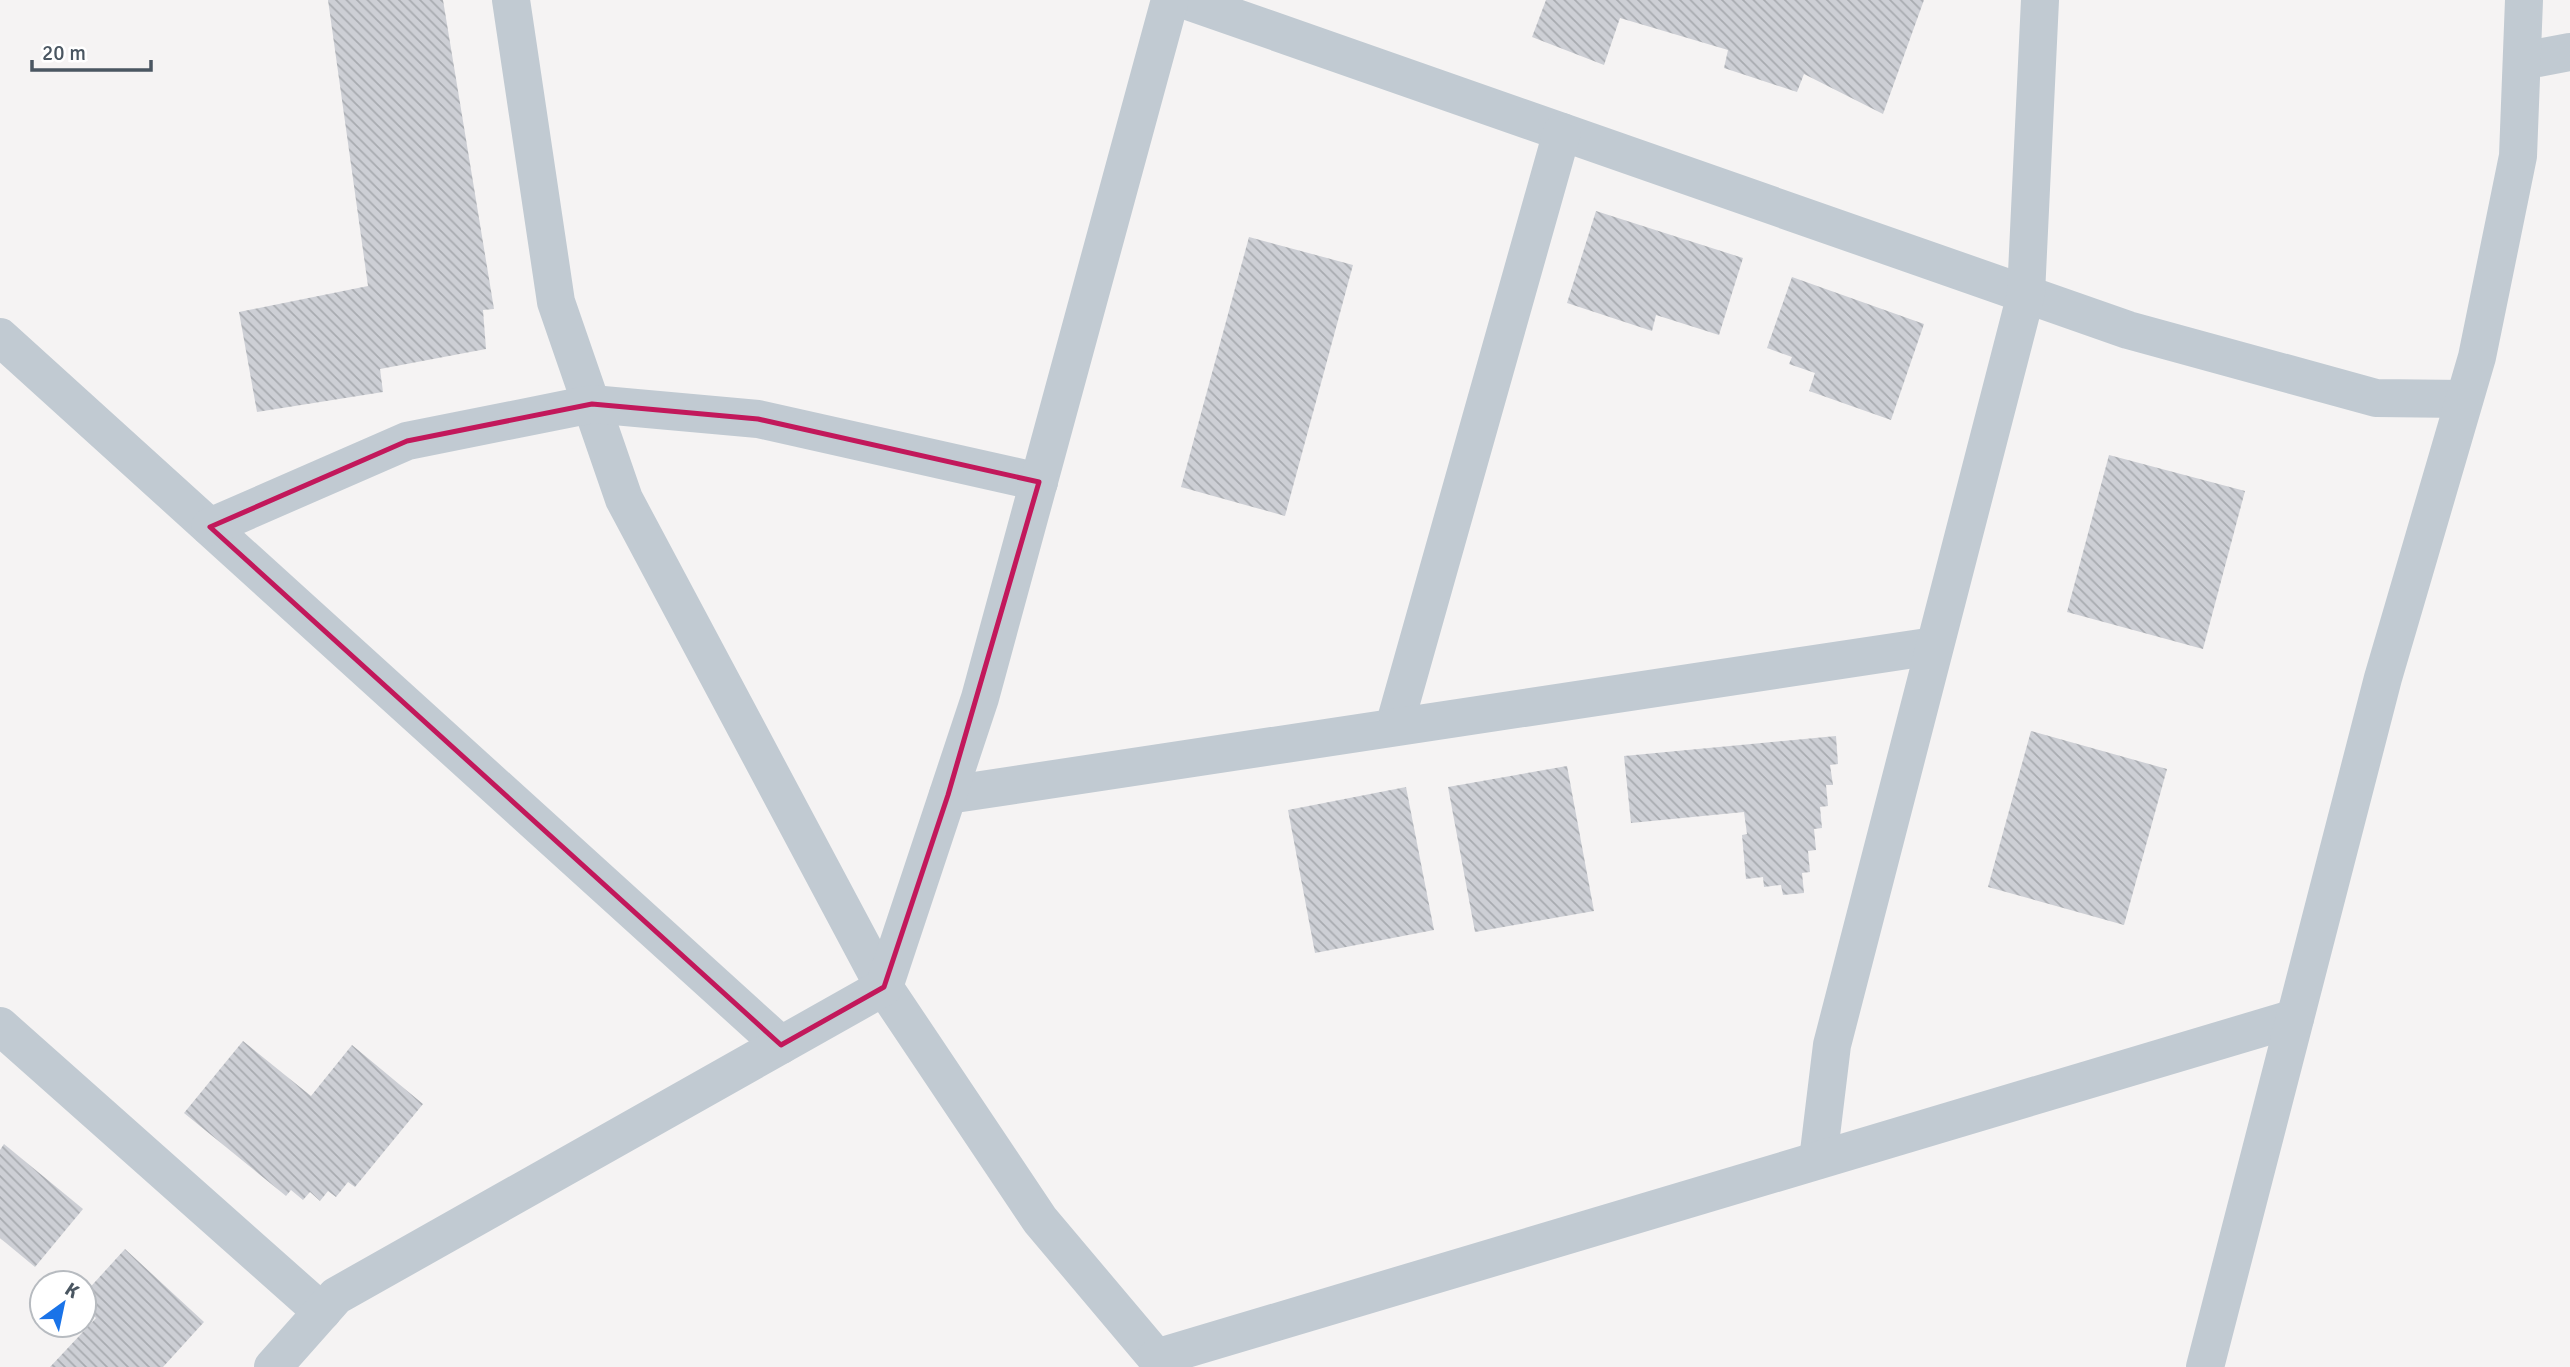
<svg xmlns="http://www.w3.org/2000/svg" width="2570" height="1367" font-family="Signika,sans-serif">
	<defs>
		<pattern id="building-back-hatch" width="6" height="6" patternUnits="userSpaceOnUse" patternTransform="scale(1.75)"><rect width="6" height="6" fill="#cdcfd5"/><path d="M-1 5l2 2M0 0l6 6M5-1l2 2" fill="none" stroke="#a8abb0"/></pattern>
	</defs>
	<rect width="100%" height="100%" fill="#f5f3f3"/>
	<!-- building -->
	<g fill="url(#building-back-hatch)">
		<path d="M328 0H443L494 309 483 310 486 349 380 369 383 392 257 412 239 312 368 286Z"/>
		<path d="M1546 0H1924L1883 114 1804 74 1797 92 1724 68 1728 50 1620 18 1604 65 1532 37Z"/>
		<path d="M1596 211 1743 258 1719 335 1656 315 1652 331 1567 303Z"/>
		<path d="M1249 237 1353 265 1285 516 1181 487Z"/>
		<path d="M1792 277 1924 324 1891 420 1809 391 1815 373 1789 364 1792 357 1767 348Z"/>
		<path d="M2109 455 2245 491 2203 649 2067 612Z"/>
		<path d="M2031 731 2167 769 2124 925 1988 887Z"/>
		<path d="M1836 736 1838 764 1830 765 1833 785H1826L1828 806 1820 807 1822 828 1814 829 1816 850 1808 851 1810 872 1802 873 1804 893 1783 895 1781 885 1764 887 1763 877 1746 879 1742 835 1747 834 1744 812 1631 823 1624 756Z"/>
		<path d="M1567 766 1594 911 1475 932 1448 787Z"/>
		<path d="M1406 787 1434 930 1315 953 1288 810Z"/>
		<path d="M243 1041 311 1096 352 1045 423 1104 355 1187 348 1182 336 1197 328 1191 320 1201 310 1192 303 1200 291 1190 286 1196 184 1113Z"/>
		<path d="M4 1144 83 1209 35 1267 0 1238V1150Z"/>
		<path d="M125 1249 204 1322 163 1367H50L96 1318 84 1307V1294Z"/>
	</g>
	<g fill="none" stroke-linecap="round" stroke-linejoin="round">
		<!-- street -->
		<g stroke="#c1cad2" stroke-width="38">
			<path d="M511 0 556 302 624 499 884 987 1040 1220 1164 1367"/>
			<path d="M1185 0 2128 330 2376 398 2464 399"/>
			<path d="M2522 61 2570 52"/>
			<path d="M0 337 781 1045"/>
			<path d="M210 527 407 441 592 404 758 419 1039 482"/>
			<path d="M1394 727 1562 132"/>
			<path d="M948 795 1934 646"/>
			<path d="M0 1026 322 1312"/>
			<path d="M1818 1160 1832 1045 2026 294 2040 0"/>
			<path d="M1156 1358 2295 1018"/>
			<path d="M273 1367 336 1296 884 987 980 698 1170 0"/>
			<path d="M2205 1367 2383 678 2477 357 2518 156 2524 0"/>
		</g>
	</g>
	<!-- marked area -->
	<path fill="none" stroke="#c2185b" stroke-width="5" stroke-linejoin="round" d="M592 404 758 419 1039 482 948 795 884 987 781 1045 210 527 407 441Z"/>
	<!-- north arrow -->
	<g transform="translate(63 1304) rotate(33)"><circle r="33" fill="#ffffff" stroke="#b7bbc0" stroke-width="2"/>
	<path d="M0-5L12 26L0 18L-12 26Z" fill="#1a73e8"/>
	<text y="-10" font-size="19" font-weight="bold" text-anchor="middle" fill="#4a5661">K</text>
	</g>
	<!-- scale -->
	<path d="M32 60v10h119v-10" fill="none" stroke="#4a5661" stroke-width="3.5"/>
	<text x="42" y="60" font-size="21" fill="#4a5661" stroke="#ffffff" stroke-width="5" paint-order="stroke">20 m</text>
</svg>
